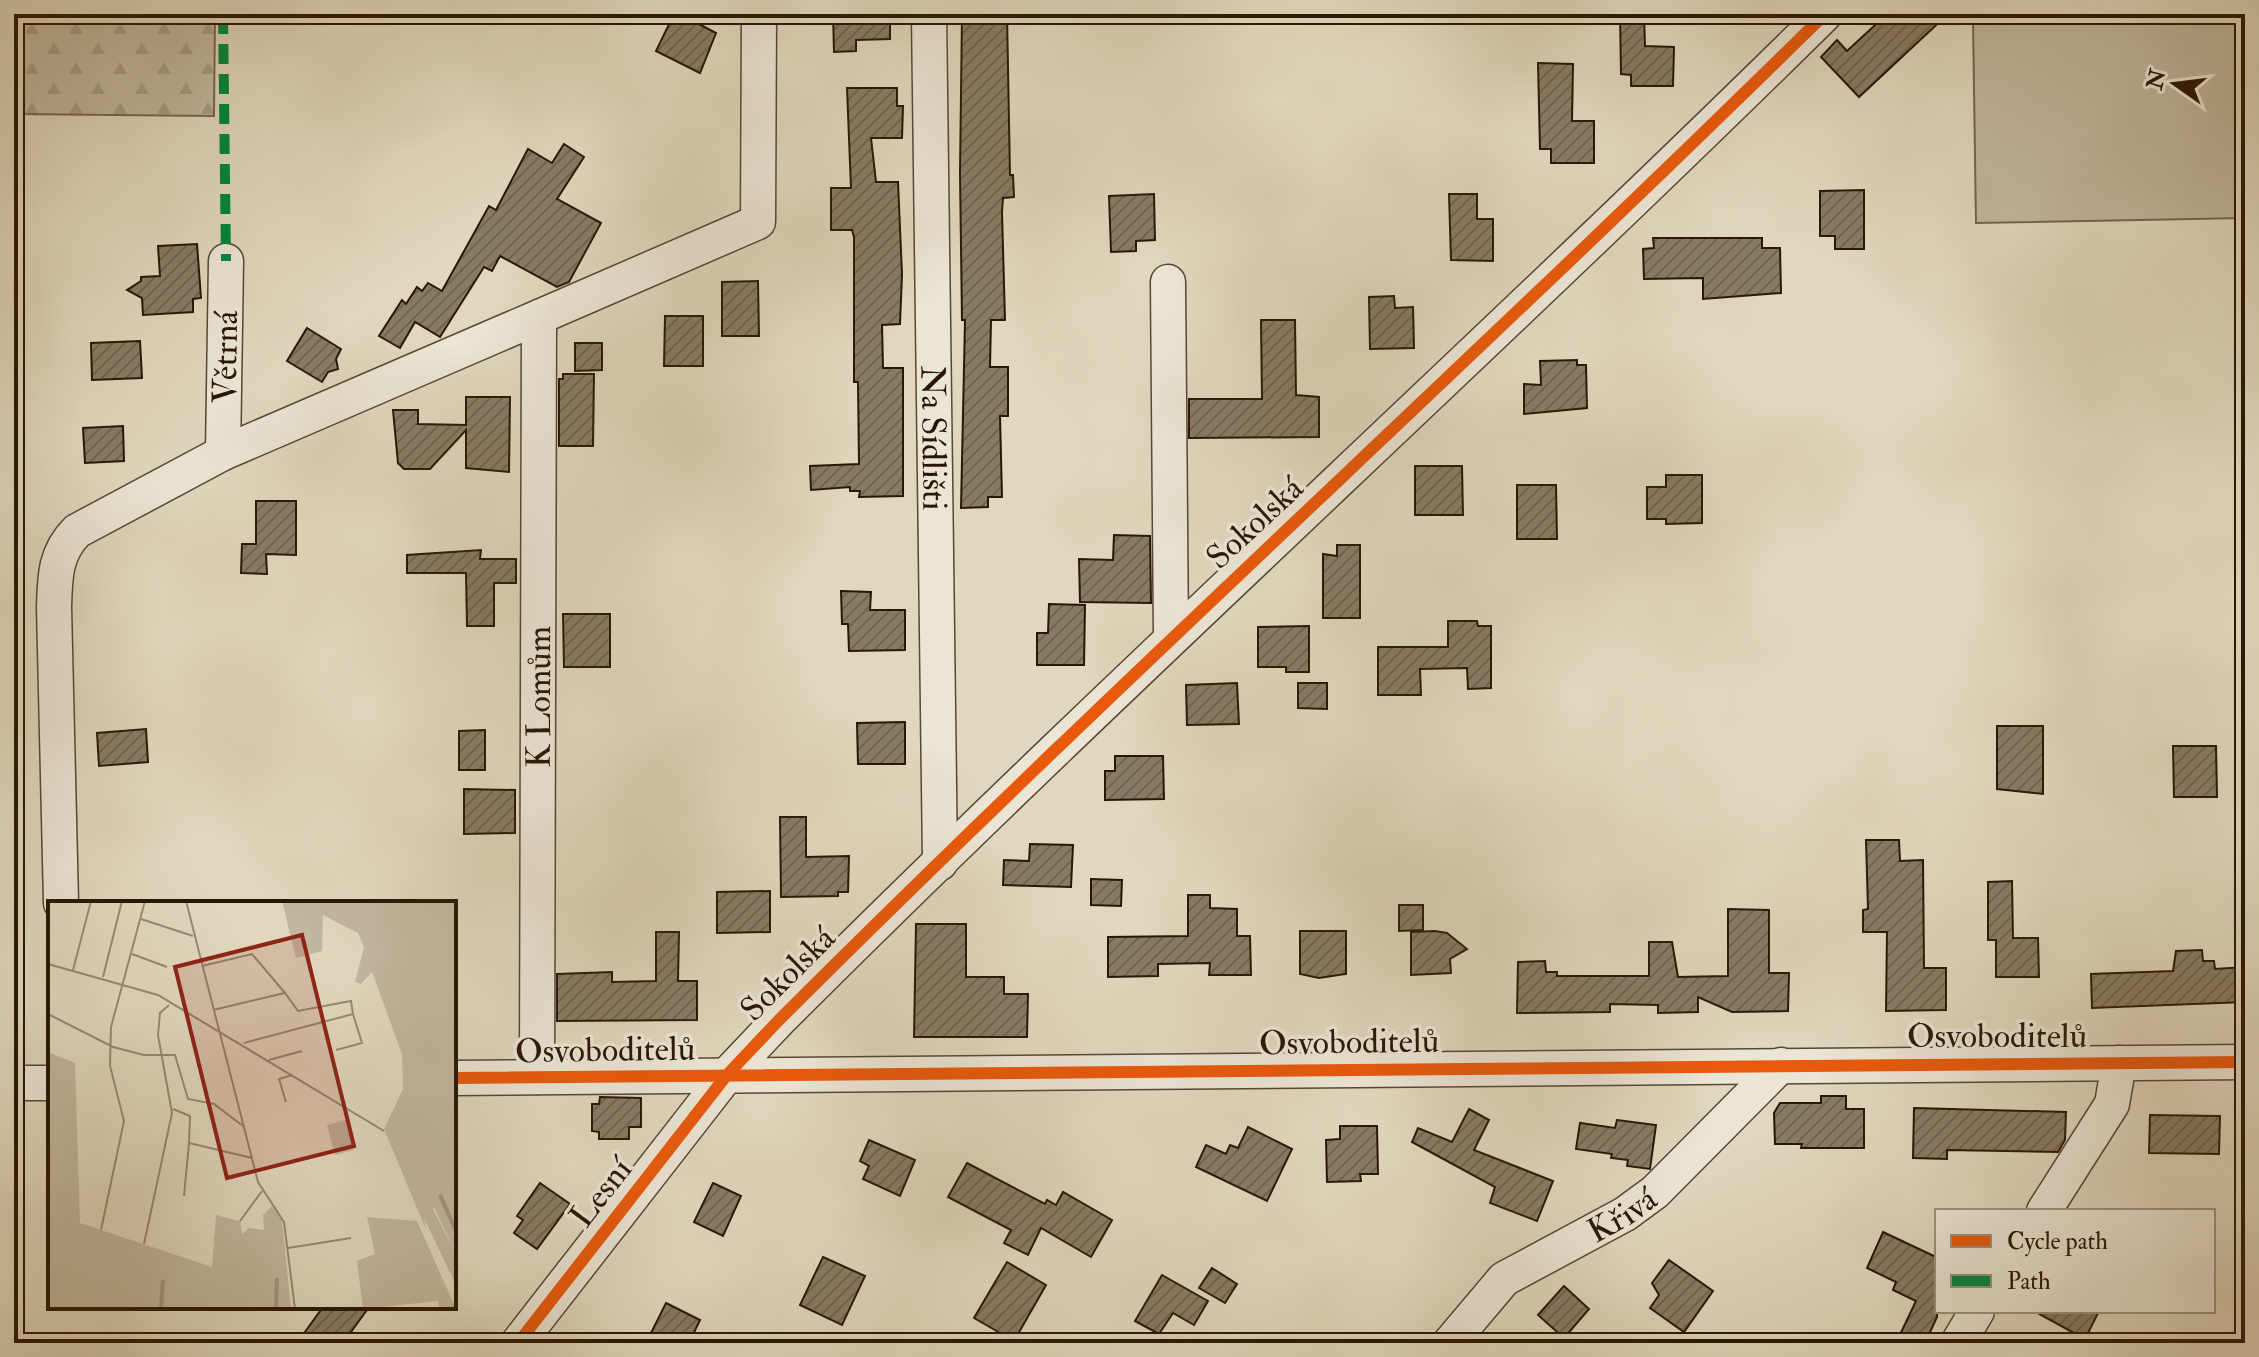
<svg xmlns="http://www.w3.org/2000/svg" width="2259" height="1357" font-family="'IM FELL Double Pica',serif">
	<defs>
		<pattern id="forest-firs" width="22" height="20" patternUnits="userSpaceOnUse" patternTransform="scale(2)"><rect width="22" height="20" fill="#c1b69f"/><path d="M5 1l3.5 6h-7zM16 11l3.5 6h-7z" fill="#a69c87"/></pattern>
		<pattern id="building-hatch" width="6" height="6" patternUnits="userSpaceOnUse" patternTransform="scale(2)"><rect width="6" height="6" fill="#887b65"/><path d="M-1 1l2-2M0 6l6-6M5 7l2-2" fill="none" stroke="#6f6451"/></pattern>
	</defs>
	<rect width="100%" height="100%" fill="#e0d7be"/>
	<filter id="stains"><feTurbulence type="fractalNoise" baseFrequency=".0025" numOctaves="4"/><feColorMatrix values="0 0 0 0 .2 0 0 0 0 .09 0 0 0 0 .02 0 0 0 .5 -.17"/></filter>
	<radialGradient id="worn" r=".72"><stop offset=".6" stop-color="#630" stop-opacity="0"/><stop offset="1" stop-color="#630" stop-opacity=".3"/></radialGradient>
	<!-- forest -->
	<path fill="url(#forest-firs)" stroke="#756652" stroke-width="2" d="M14 14H215L214 116 14 114Z"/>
	<!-- garden -->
	<path fill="#c1b69f" stroke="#756652" stroke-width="2" d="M2245 16V218L1976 223 1973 21Z"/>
	<!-- building -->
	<g fill="url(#building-hatch)" stroke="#291705" stroke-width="2">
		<path d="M674 14H702L697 23 716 33 700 73 656 51Z"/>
		<path d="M833 14H890V39L856 40V51L834 52Z"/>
		<path d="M962 14H1007L1010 175H1013L1014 197 1003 198 1002 212 1005 320H991L990 367H1008V416H1000L1002 497H988V507L961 508 965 320H962L960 173Z"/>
		<path d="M1620 14H1644L1645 46 1674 47 1673 86H1631V75L1621 74Z"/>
		<path d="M1887 14H1948L1859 97 1821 57 1837 40 1847 51Z"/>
		<path d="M1538 63 1573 64 1572 121H1594V163H1551V149H1540Z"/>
		<path d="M847 88H897V106H903L902 138H871L876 182H898L902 274 900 324 882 325 883 368H903V496L859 497 860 491H850V487L811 490 810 466 859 464 858 382H854V237L852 230H831V188H851Z"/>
		<path d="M564 144 584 157 557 199 601 223 569 282 557 287 500 256 492 271 484 267 440 337 415 322 400 348 379 336 402 300 406 304 417 287 422 291 428 283 442 291 489 206 496 210 528 149 552 163Z"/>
		<path d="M1864 190V249H1835V236H1820V191Z"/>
		<path d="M1154 194 1155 240 1136 241V251L1111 252 1109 196Z"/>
		<path d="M1449 194H1477V219H1493V261L1451 260Z"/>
		<path d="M1653 238H1762V248H1780L1781 293 1703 299V278L1644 279 1643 249 1654 248Z"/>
		<path d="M197 244 201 298 193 299V312L143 315 142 298 127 290 141 281V277L160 276 158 246Z"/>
		<path d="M758 281 759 336H722V282Z"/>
		<path d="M1394 296 1395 308 1413 307 1414 348 1370 349 1369 297Z"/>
		<path d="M665 316H703V366H664Z"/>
		<path d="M1261 320H1295L1296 395 1319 397V437L1189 438V399H1262Z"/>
		<path d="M307 328 341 349 336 359 338 369 328 372 322 382 287 361Z"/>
		<path d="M140 341 142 378 92 380 91 343Z"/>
		<path d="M575 343H602V370L575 371Z"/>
		<path d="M1577 360V365H1586L1587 408 1524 414V384L1541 385 1540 361Z"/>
		<path d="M563 374H594L593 446H559V379H563Z"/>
		<path d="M466 397H510L509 472 466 468V430L430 469H404L398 463 393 410H418V424L466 425Z"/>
		<path d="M123 426 124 461 85 463 83 428Z"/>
		<path d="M1415 466H1462L1463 515H1415Z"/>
		<path d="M1666 475H1702V523L1666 524V519H1647V487H1666Z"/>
		<path d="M1517 485H1556L1557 539H1517Z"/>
		<path d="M256 501H296V555L266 554 267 574 241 573 242 544H256Z"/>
		<path d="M1114 535 1150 536 1151 603 1080 602 1079 559 1113 560Z"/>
		<path d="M1337 545H1360V618H1323V554L1337 556Z"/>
		<path d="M481 550 480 559H516V583H494V626H467L466 573H407V555Z"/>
		<path d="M841 591 871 592 870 610H905V650L849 651 848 624H842Z"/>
		<path d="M1049 604 1085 605 1084 665H1037V633H1048Z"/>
		<path d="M563 614H610V667H564Z"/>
		<path d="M1448 621H1477L1478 626H1491V688L1468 689 1467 668 1420 669 1421 695H1378V647H1448Z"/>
		<path d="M1309 626V672H1286V667H1258V627Z"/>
		<path d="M1237 683 1239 724 1187 725 1186 685Z"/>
		<path d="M1298 683H1327V709L1298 708Z"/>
		<path d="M905 722V764H858L857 723Z"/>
		<path d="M1997 726H2043V794L1997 789Z"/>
		<path d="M146 729 148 762 99 766 97 733Z"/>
		<path d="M485 730V770H459V731Z"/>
		<path d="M2173 746H2216L2217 797H2174Z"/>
		<path d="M1115 756H1163L1164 799 1105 800V771H1115Z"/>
		<path d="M464 789 515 790V833L464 834Z"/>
		<path d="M780 817H806V857L849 856 848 892H838V896L781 897Z"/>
		<path d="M1866 840H1899L1900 861 1923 860 1924 968H1946V1010L1886 1011 1887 932H1863V910L1868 909Z"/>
		<path d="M1030 844 1073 845 1071 887 1003 885 1004 860 1029 861Z"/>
		<path d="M1091 879 1122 880 1121 906 1091 905Z"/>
		<path d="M2012 881 2013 938H2038L2039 977H1996V940H1988V882Z"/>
		<path d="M770 891V932L717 933V892Z"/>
		<path d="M1188 895H1210V908L1237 909V936H1250L1251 975H1209L1210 963 1158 964V976L1108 977V937L1188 936Z"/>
		<path d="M1399 905H1423V930L1399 931Z"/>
		<path d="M1728 909 1769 910V973H1789L1788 1011 1732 1012 1698 997V1012L1658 1013V1005L1610 1004V1012L1517 1013 1518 962 1545 961 1546 972H1557V976H1649V942H1672L1678 977 1728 976Z"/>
		<path d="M916 924H966V977H1004V994H1028L1027 1037H914Z"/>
		<path d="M1300 931H1346V974L1319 978 1300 974Z"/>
		<path d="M1435 931 1447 933 1467 949 1450 959 1451 973 1411 975V932Z"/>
		<path d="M656 932H679L678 981H697V1020L557 1021V974L612 972V982L656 981Z"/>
		<path d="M2202 950 2203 961H2214L2215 969 2245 967V1002L2092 1008 2091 974 2173 971 2176 951Z"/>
		<path d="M1821 1096H1846V1109H1864V1148H1801L1802 1144H1775L1774 1113 1780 1103H1821Z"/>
		<path d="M600 1097 641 1098V1127H629V1139H599V1132L592 1131V1104H599Z"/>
		<path d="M1914 1108 2066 1112 2065 1140 2058 1152 1947 1150V1159L1913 1158Z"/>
		<path d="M1469 1109 1489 1120 1474 1150 1553 1181 1537 1221 1490 1203 1495 1187 1412 1142 1418 1128 1452 1142Z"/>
		<path d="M2150 1115 2220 1116 2219 1154 2149 1153Z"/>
		<path d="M1617 1120 1656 1125 1650 1169 1627 1166 1628 1160 1611 1158 1612 1154 1576 1149 1580 1123 1615 1128Z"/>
		<path d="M1340 1126H1377L1378 1174H1360L1361 1181 1327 1182 1326 1140 1340 1139Z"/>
		<path d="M1248 1127 1292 1149 1267 1201 1196 1167 1206 1145 1226 1154 1230 1145 1238 1148Z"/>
		<path d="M869 1140 915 1160 900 1196 863 1179 869 1166 860 1161Z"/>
		<path d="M967 1163 1045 1204 1047 1200 1056 1205 1063 1192 1112 1220 1091 1257 1041 1228 1028 1255 1004 1243 1011 1230 948 1197Z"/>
		<path d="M540 1183 570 1204 537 1249 514 1233 523 1220 517 1216Z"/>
		<path d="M713 1183 741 1196 723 1236 694 1222Z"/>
		<path d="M1883 1232 1936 1257 1937 1254V1317L1925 1343H1896L1916 1301 1893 1290 1896 1282 1867 1268Z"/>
		<path d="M823 1257 865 1276 842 1325 800 1305Z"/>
		<path d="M1669 1260 1713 1291 1684 1332 1650 1308 1659 1295 1652 1283Z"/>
		<path d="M1007 1262 1046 1285 1014 1341 974 1318Z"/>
		<path d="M1212 1268 1237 1284 1225 1303 1199 1288Z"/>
		<path d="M1162 1275 1208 1301 1194 1325 1173 1313 1159 1334 1135 1321Z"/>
		<path d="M1564 1286 1589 1309 1564 1338 1538 1315Z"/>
		<path d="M666 1303 700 1320 689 1343H646Z"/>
		<path d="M323 1307H369L343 1343H297Z"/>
		<path d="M2034 1311H2099L2085 1339Z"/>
	</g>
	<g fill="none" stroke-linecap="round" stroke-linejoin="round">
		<!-- minor casing -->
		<g stroke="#574733" stroke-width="37">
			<g id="minor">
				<path id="s1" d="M929 14 940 863"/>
				<path d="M1168 282 1171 637"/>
				<path id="s2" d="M223 453 226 261"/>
				<path d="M61 903 54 607C55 576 55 553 77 531L223 453 539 317"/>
				<path id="s3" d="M537 1077 539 317 758 222 759 14"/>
				<path d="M454 1078 2245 1062"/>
				<path d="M14 1083H50"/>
				<path d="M2044 1211 2112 1104 2119 1063"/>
				<path d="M518 1343 726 1076 778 1021C1120 679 1480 354 1825 14"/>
				<path id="s4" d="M1450 1343 1504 1279 1625 1214 1655 1192 1781 1065"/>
				<path d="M1958 1343 1977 1311"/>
			</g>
		</g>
		<!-- minor -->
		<use href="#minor" stroke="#ebe5d5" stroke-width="34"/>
		<!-- quiet -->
		<path stroke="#00873e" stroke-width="10" stroke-dasharray="20 10" stroke-linecap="butt" d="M223 14 226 261"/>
		<!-- cycleway casing -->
		<g stroke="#ebe5d5" stroke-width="17">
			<g id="cycleway">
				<path d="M454 1078 2245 1062"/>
				<path d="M518 1343 726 1076 778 1021C1120 679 1480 354 1825 14"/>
			</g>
		</g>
		<!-- cycleway -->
		<use href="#cycleway" stroke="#e8590c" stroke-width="12"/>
	</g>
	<g text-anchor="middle" stroke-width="7" stroke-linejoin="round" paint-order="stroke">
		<!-- street labels -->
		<g font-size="34" fill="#291705" stroke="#ebe5d5">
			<text dy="12" stroke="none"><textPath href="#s2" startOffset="96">Větrná</textPath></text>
			<text dy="12" stroke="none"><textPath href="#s1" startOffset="424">Na Sídlišti</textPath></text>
			<text transform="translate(1254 522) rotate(-43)" y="12">Sokolská</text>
			<text dy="12" stroke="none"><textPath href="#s3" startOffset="380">K Lomům</textPath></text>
			<text transform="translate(787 973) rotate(-45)" y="12">Sokolská</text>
			<text x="1997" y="1047">Osvoboditelů</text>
			<text transform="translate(1349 1041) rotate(-1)" y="12">Osvoboditelů</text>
			<text transform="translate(605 1049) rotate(-1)" y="12">Osvoboditelů</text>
			<text transform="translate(600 1192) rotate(-52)" y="12">Lesní</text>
			<text dy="12" stroke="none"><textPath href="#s4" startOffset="218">Křivá</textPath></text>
		</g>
	</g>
	<!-- overview -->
	<g transform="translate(48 901)">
		<rect width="408" height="408" fill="#e0d7be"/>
		<path d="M384 306 408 353V384L376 317ZM319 316 369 320 408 408H391L390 400 315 408 309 360 327 353Z" fill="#c1b69f"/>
		<path d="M234 0H408V353L386 306 376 317 378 329 336 228 355 188 354 153 324 71 313 83 307 81 316 46 310 32 275 14 274 50 248 57ZM0 151 27 162 32 322 164 366 168 314 192 320 194 333 201 327 216 329 215 314 224 305 234 319 243 408H0Z" fill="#c1b69f"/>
		<path d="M298 219 306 249 287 254 279 224Z" fill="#c1b69f"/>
		<path fill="none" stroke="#a2967f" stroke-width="4" d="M392 294 408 330M113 408 115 379M228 408 229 377"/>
		<path fill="none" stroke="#978a74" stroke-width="2" d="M138 0 210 281 236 321 247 408M93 18 145 35M84 53 119 66M0 63 110 94 336 230M154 65 204 53 237 92M25 69 43 0M55 76 74 0M165 109 237 92 250 110 303 100 305 113 196 142M0 113 65 146 96 154H127L140 198 166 203 195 225M288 149 314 142 305 113M221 159 254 150M238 201 231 178 245 174M125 208 142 215 141 242 204 257M136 295 141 242M192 320 214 290M53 329 76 220 62 165 63 126 97 0M96 343 124 212 110 134 112 112 121 104M240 347 303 337"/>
		<path fill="#8f2418" fill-opacity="0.15" stroke="#8f2418" stroke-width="4" d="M254 34 306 245 179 277 127 66Z"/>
		<rect width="408" height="408" fill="none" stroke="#291705" stroke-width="4"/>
	</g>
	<!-- margin -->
	<rect width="2259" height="1357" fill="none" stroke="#e0d7be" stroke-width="48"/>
	<rect x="16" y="16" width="2227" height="1325" fill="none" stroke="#291705" stroke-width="4"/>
	<rect x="24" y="24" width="2211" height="1309" fill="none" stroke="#291705" stroke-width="2"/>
	<!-- legend -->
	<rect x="1935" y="1209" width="280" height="104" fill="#ebe5d5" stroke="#9d9382" stroke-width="2"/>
	<rect x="1951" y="1235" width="40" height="12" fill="#e8590c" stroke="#9d9382" stroke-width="2"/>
	<text x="2007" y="1249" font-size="24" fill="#291705">Cycle path</text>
	<rect x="1951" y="1275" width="40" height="12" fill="#00873e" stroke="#9d9382" stroke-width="2"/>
	<text x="2007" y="1289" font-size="24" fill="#291705">Path</text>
	<!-- north arrow -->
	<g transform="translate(2175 84) rotate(284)" stroke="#ebe5d5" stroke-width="6" paint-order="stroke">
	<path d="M0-6L14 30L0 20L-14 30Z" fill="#291705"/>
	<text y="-12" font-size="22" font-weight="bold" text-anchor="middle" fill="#291705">N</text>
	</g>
	<rect width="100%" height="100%" filter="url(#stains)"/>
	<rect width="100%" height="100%" fill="url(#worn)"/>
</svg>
